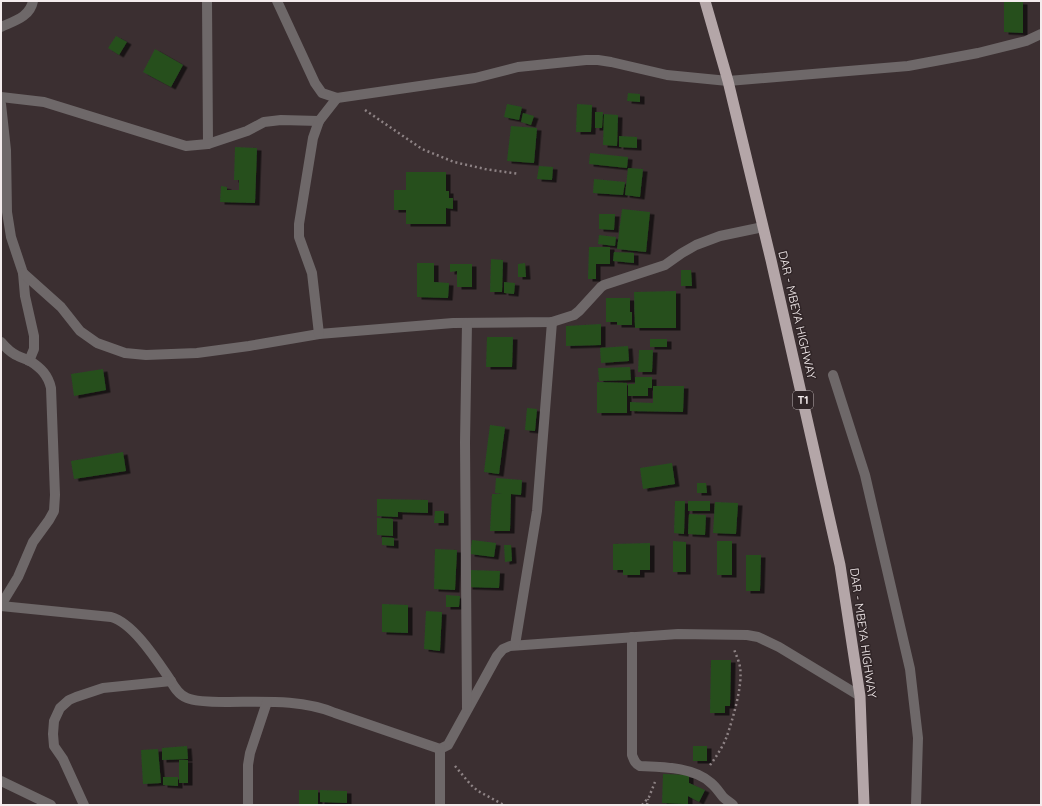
<svg xmlns="http://www.w3.org/2000/svg" width="1042" height="806" font-family="Quicksand,sans-serif">
	<defs>
		<filter id="shadow"><feDropShadow dx="4.5" dy="2.5" stdDeviation="0" flood-color="#0009"/></filter>
	</defs>
	<rect width="100%" height="100%" fill="#3b2f31"/>
	<!-- building -->
	<g fill="#264f1f" filter="url(#shadow)">
		<path d="M1004 1 1023 2V33L1004 32Z"/>
		<path d="M116 36 127 42 119 55 108 48Z"/>
		<path d="M155 49 183 65 171 87 143 72Z"/>
		<path d="M628 93 640 94V102L627 101Z"/>
		<path d="M507 104 522 107 519 120 504 117Z"/>
		<path d="M577 104 592 105 591 132H576Z"/>
		<path d="M595 112H603L602 128H595Z"/>
		<path d="M523 113 534 116 531 125 521 122Z"/>
		<path d="M604 114 618 115 617 146 603 145Z"/>
		<path d="M511 126 537 128 534 163 507 161Z"/>
		<path d="M619 136 637 137V148L619 147Z"/>
		<path d="M235 147 257 148 255 203 220 202 221 186 227 187V190H239V180H234Z"/>
		<path d="M590 153 628 157 627 168 589 164Z"/>
		<path d="M539 166 553 167 552 180 537 179Z"/>
		<path d="M628 168 643 169 640 197 625 195Z"/>
		<path d="M406 172H446V191H449V198H453V209L446 208V224H406V210H394V190H406Z"/>
		<path d="M594 179 625 182 623 195 593 193Z"/>
		<path d="M622 209 650 212 646 252 617 249Z"/>
		<path d="M599 214H615L614 230 599 229Z"/>
		<path d="M599 235 616 237 615 246 598 244Z"/>
		<path d="M589 247H610V264H596V279H588Z"/>
		<path d="M614 252 634 253V263L613 261Z"/>
		<path d="M491 259 503 260 502 292H490Z"/>
		<path d="M417 263H434V282L449 283 448 298 417 297Z"/>
		<path d="M525 263 526 277H518V264Z"/>
		<path d="M450 264H472V287H457V271L450 272Z"/>
		<path d="M681 270H691L692 286H681Z"/>
		<path d="M504 282 515 283 514 294 504 293Z"/>
		<path d="M676 291V328H635L634 292Z"/>
		<path d="M606 298H630V312H632V325H617V322H606Z"/>
		<path d="M601 324V345L566 346V326Z"/>
		<path d="M487 337H513L512 367H486Z"/>
		<rect x="650" y="339" width="17" height="8"/>
		<path d="M628 346 629 361 601 363 600 348Z"/>
		<path d="M639 350H653L652 372H638Z"/>
		<path d="M630 367 631 380 599 381 598 368Z"/>
		<path d="M103 369 106 390 74 396 71 374Z"/>
		<path d="M635 377H652V388H648V396H628V384H635Z"/>
		<path d="M597 382 627 383V413H597Z"/>
		<path d="M653 386H684L683 412 630 411V402L653 403Z"/>
		<path d="M527 408 537 409 535 431 525 430Z"/>
		<path d="M490 425 505 427 499 474 484 472Z"/>
		<path d="M123 452 126 471 74 479 71 461Z"/>
		<path d="M672 463 675 484 643 489 640 468Z"/>
		<path d="M496 478 522 480 521 495 511 494 510 531H490L492 494H502L495 493Z"/>
		<path d="M697 483H706L707 493H697Z"/>
		<path d="M377 499 428 500V513L398 512V517L377 516Z"/>
		<path d="M675 501H685L684 534 674 533Z"/>
		<rect x="688" y="501" width="22" height="10"/>
		<path d="M715 502 738 503 736 534 713 533Z"/>
		<path d="M435 511H444V523H434Z"/>
		<path d="M689 514 706 515 705 535 688 534Z"/>
		<path d="M377 518 393 519V536L377 535Z"/>
		<path d="M382 537 394 538V546L382 545Z"/>
		<path d="M472 540 496 543 494 557 470 554Z"/>
		<path d="M673 541 686 542V572H673Z"/>
		<rect x="717" y="541" width="15" height="34"/>
		<path d="M650 543V570H640V575H623V570H613V544Z"/>
		<path d="M504 545H511L512 561 505 562Z"/>
		<path d="M435 549 457 550 455 590 434 589Z"/>
		<path d="M746 555H761L760 591H746Z"/>
		<path d="M469 570 500 571 499 588 468 587Z"/>
		<path d="M446 595 460 596 459 607H446Z"/>
		<path d="M382 604 408 605V633L382 632Z"/>
		<path d="M426 611 442 612 440 651 424 649Z"/>
		<path d="M711 660H731L730 706H725V713H710Z"/>
		<path d="M187 746 188 759 162 760V748Z"/>
		<rect x="693" y="746" width="14" height="15"/>
		<path d="M158 749 161 783 143 784 141 750Z"/>
		<rect x="179" y="760" width="9" height="23"/>
		<path d="M663 774 689 775V783L705 790 699 802 688 796V805H684V804L662 803Z"/>
		<path d="M163 777H178V786L163 785Z"/>
		<rect x="299" y="790" width="19" height="15"/>
		<path d="M320 790 347 791V803L320 802Z"/>
	</g>
	<g fill="none" stroke-linecap="round" stroke-linejoin="round">
		<!-- path -->
		<g stroke="#8e8385" stroke-width="2.5" stroke-dasharray="2 3" stroke-linecap="butt">
			<path d="M365 110 422 149 454 162 485 169 519 174"/>
			<path d="M710 765C717 756 723 746 727 736 733 718 743 685 740 667 739 661 736 655 734 649"/>
			<path d="M455 766 471 785 478 791 504 805"/>
			<path d="M642 805 649 797 655 782"/>
			<path d="M647 805 648 799"/>
		</g>
		<!-- service -->
		<path stroke="#6e6869" stroke-width="10" d="M833 375 865 475 910 669 918 738 916 805"/>
		<!-- minor -->
		<g stroke="#6e6869" stroke-width="10">
			<path d="M207 1 208 144"/>
			<path d="M277 1 315 83 322 93 337 98 475 78 518 67 586 60H598L611 62 667 75 728 81 908 66 978 53 1026 41 1041 34"/>
			<path d="M1 27C14 21 30 17 33 1"/>
			<path d="M1 97 44 102 186 146 208 144 247 131 264 122 281 120 319 121"/>
			<path d="M1 104 6 150 7 212 11 237 23 273 25 296 34 336V349L29 361"/>
			<path d="M23 273 61 307 80 331 97 343 125 353 146 355 197 353 249 346 319 334 453 323 552 322 574 315 579 311 601 287 604 285 665 265 682 253 696 245 720 236 763 227"/>
			<path d="M319 334 312 273 299 237V224L313 138 319 121 337 98"/>
			<path d="M1 342C6 348 11 353 18 356 22 358 26 359 30 361 41 368 48 375 51 388L55 495 54 511 49 520 33 542 18 577 1 605"/>
			<path d="M1 606 111 617C133 623 156 659 169 678 173 685 178 695 187 698 196 702 216 702 226 702 262 702 301 699 335 713L440 749 448 745 497 656 503 649 510 646 678 634 747 635 758 637 779 647 860 696"/>
			<path d="M632 637V755C634 760 635 764 640 766 663 767 694 767 711 783 716 787 719 792 723 797 726 800 730 802 733 805"/>
			<path d="M515 645 537 511 552 322"/>
			<path d="M467 708 465 442 467 323"/>
			<path d="M1 781 51 805"/>
			<path d="M84 805 63 759 54 746 53 734 54 721 60 708 69 700 76 697 103 688 171 681"/>
			<path d="M248 805V765L250 753 267 702"/>
			<path d="M440 805V749"/>
		</g>
		<!-- trunk -->
		<path stroke="#b4a6a8" stroke-width="11" d="M705 1 728 81 771 260 840 565 860 696 864 805"/>
	</g>
	<g text-anchor="middle" stroke-width="3" stroke-linejoin="round" paint-order="stroke">
		<!-- shield labels -->
		<rect fill="#302527" stroke="#b9b0b2" stroke-width="1" x="793" y="391" width="20" height="18" rx="3"/>
		<g font-size="11" font-weight="bold" fill="#f4eced">
			<text x="803" y="404">T1</text>
		</g>
		<!-- street labels -->
		<g font-size="12" fill="#f4eced" stroke="#302527">
			<text transform="translate(797 315) rotate(77)" y="4">DAR - MBEYA HIGHWAY</text>
			<text transform="translate(863 633) rotate(82)" y="4">DAR - MBEYA HIGHWAY</text>
		</g>
	</g>
	<!-- border -->
	<rect width="1042" height="806" fill="none" stroke="#f4eced" stroke-width="4"/>
</svg>
